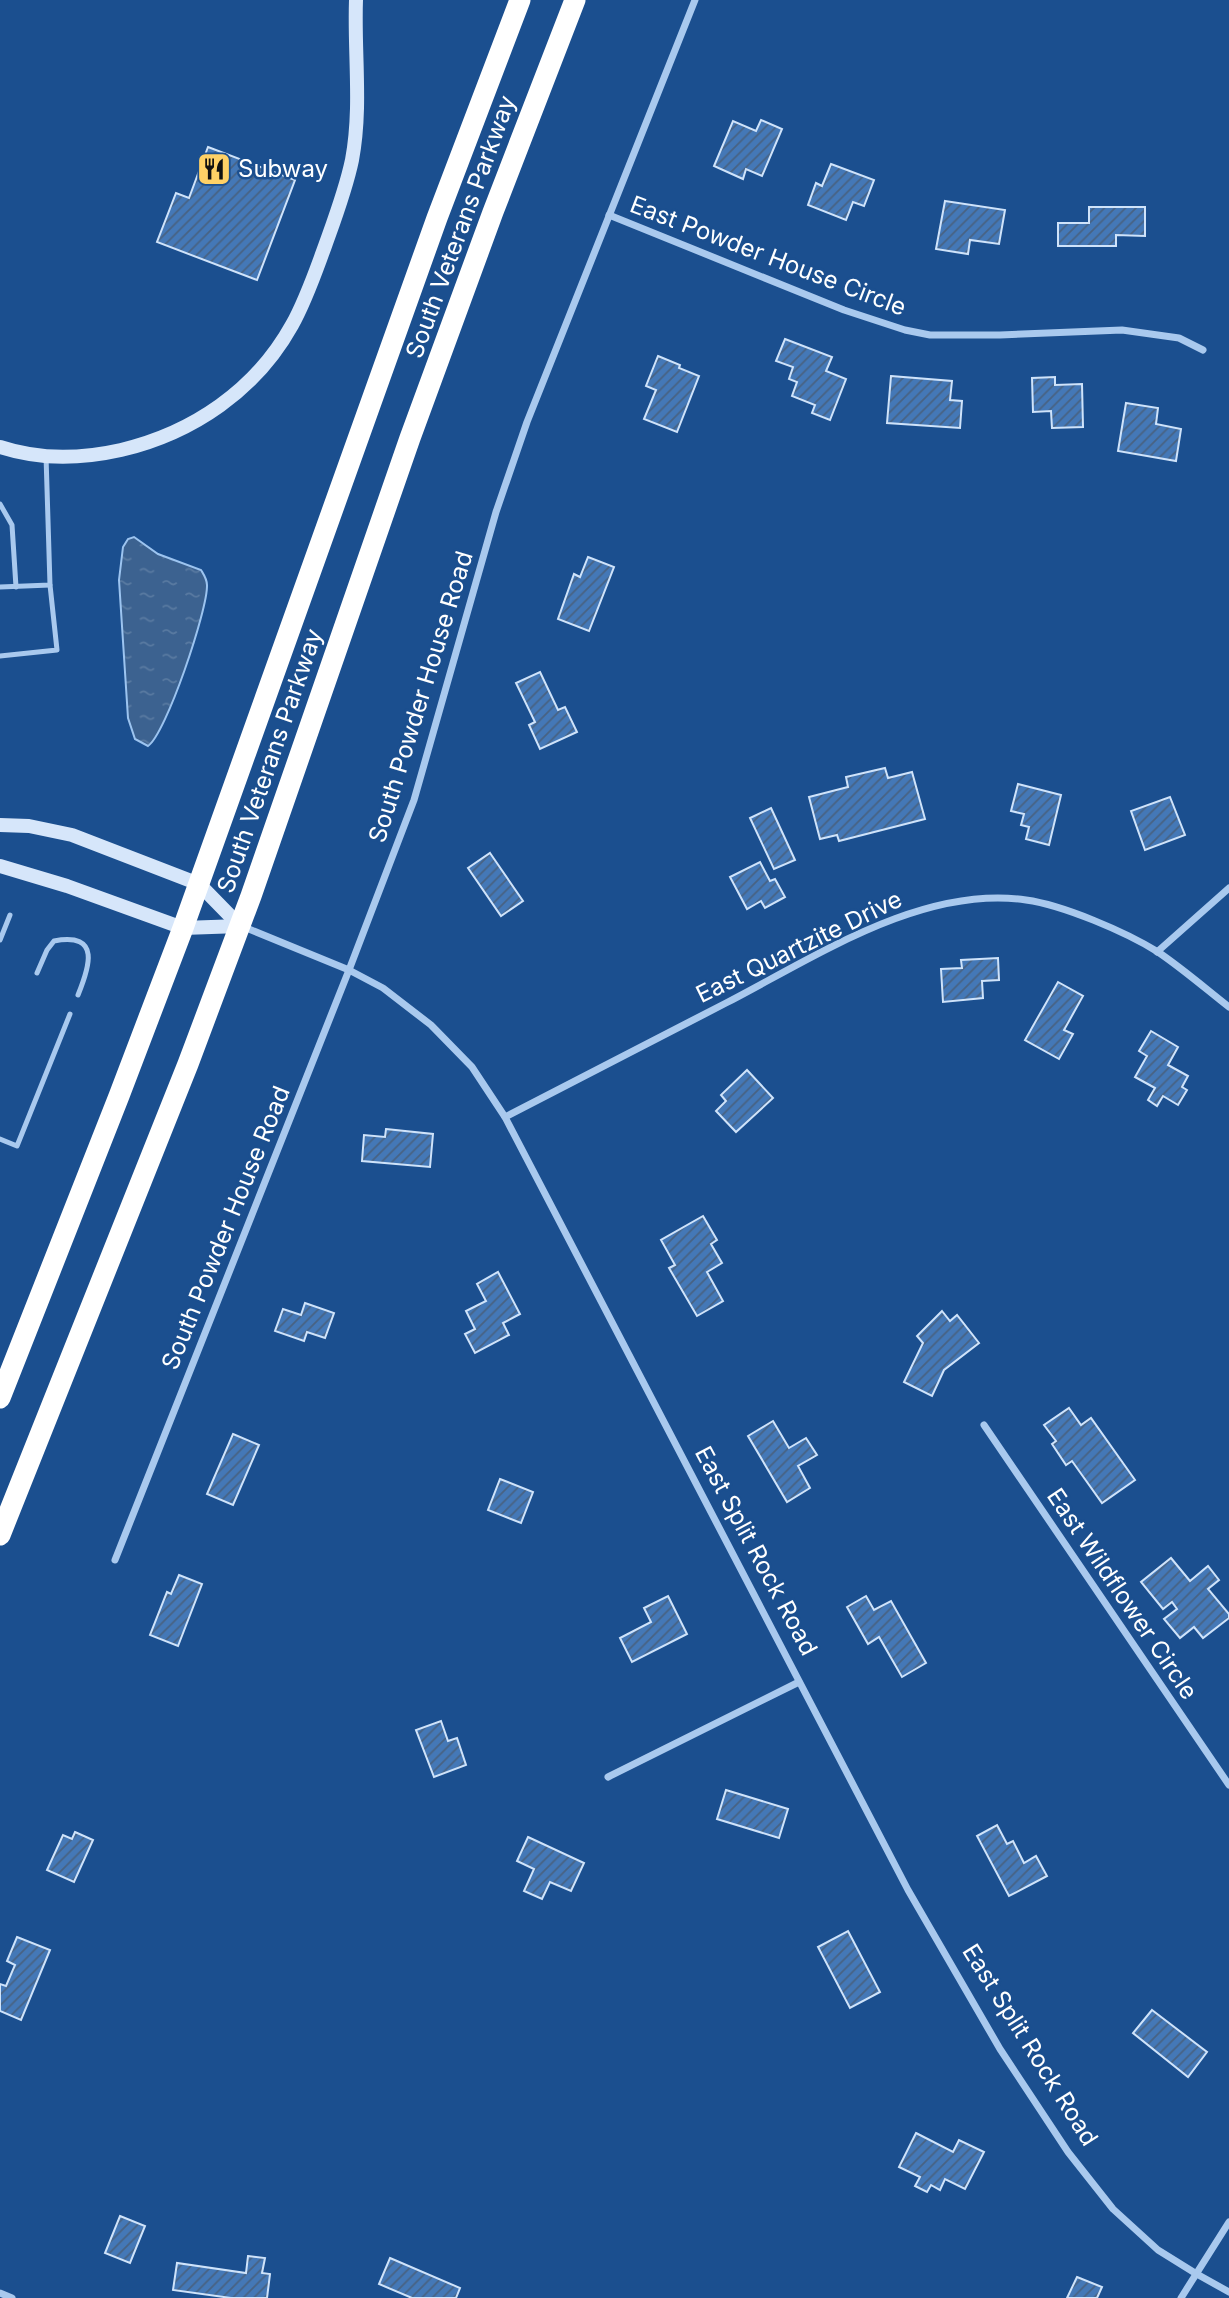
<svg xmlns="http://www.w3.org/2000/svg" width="1229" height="2298" font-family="Inter,sans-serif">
	<defs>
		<pattern id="water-ripples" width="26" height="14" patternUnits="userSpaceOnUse" patternTransform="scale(1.75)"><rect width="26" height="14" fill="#3c6290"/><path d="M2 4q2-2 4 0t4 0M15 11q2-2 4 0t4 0" fill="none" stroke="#597aa1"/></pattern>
		<pattern id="building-hatch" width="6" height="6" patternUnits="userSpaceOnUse" patternTransform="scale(1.75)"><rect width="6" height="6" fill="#4478b7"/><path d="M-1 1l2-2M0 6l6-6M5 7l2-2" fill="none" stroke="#486282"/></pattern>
	</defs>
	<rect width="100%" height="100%" fill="#1b4f8f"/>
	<!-- water -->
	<path fill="url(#water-ripples)" stroke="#9cc4f0" stroke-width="2" d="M134 537 158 554 201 570C204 575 207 579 207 585 208 609 166 734 148 746L135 739 128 718 119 580 123 547 128 539Z"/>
	<!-- building -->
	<g fill="url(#building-hatch)" stroke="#cfe3fa" stroke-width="2">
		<path d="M761 120 782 129 762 176 746 169 743 179 714 166 733 121 756 131Z"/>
		<path d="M208 147 295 180 257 280 157 242 176 193 189 198Z"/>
		<path d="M831 164 874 180 864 206 853 202 846 220 808 205 816 183 822 186Z"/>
		<path d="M945 201 1005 210 999 244 970 240 968 254 936 249Z"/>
		<path d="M1089 207H1145V236L1116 235V246H1058V223H1089Z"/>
		<path d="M785 339 832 357 826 371 846 379 830 420 812 413 815 405 792 396 797 382 789 379 793 367 776 361Z"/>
		<path d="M658 356 680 365 679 368 699 376 677 432 644 419 656 390 646 386Z"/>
		<path d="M891 376 952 381 950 400 962 401 960 428 887 423Z"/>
		<path d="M1055 377V385L1082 384 1083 427 1052 428 1051 411 1033 412 1032 378Z"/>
		<path d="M1126 403 1158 408 1156 424 1181 429 1176 461 1118 451Z"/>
		<path d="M588 557 614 567 589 631 558 619 574 574 580 577Z"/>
		<path d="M540 672 558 710 565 707 577 732 540 749 529 725 535 722 516 683Z"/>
		<path d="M885 768 888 778 912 772 925 819 839 841 837 835 820 839 809 797 848 787 846 777Z"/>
		<path d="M1018 784 1061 795 1049 845 1026 839 1029 827 1021 825 1024 814 1011 811Z"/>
		<path d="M1170 797 1185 835 1145 850 1131 811Z"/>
		<path d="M771 808 795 860 774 869 750 818Z"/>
		<path d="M490 853 523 901 501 916 468 868Z"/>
		<path d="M760 862 770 881 775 879 785 897 765 908 761 901 747 909 730 877Z"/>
		<path d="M998 958 999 980 982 981 983 998 943 1002 941 969 962 968 961 960Z"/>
		<path d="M1058 982 1083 996 1064 1030 1073 1034 1059 1059 1025 1040Z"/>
		<path d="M1151 1031 1178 1047 1168 1065 1188 1076 1182 1087 1187 1090 1178 1105 1163 1096 1157 1106 1148 1100 1155 1088 1135 1077 1147 1056 1139 1051Z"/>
		<path d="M747 1070 773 1098 736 1132 716 1111 726 1101 721 1095Z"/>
		<path d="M386 1129 433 1134 430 1167 362 1161 364 1135 385 1137Z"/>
		<path d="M703 1216 717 1240 711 1244 722 1263 707 1272 723 1301 697 1316 669 1268 675 1265 661 1240Z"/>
		<path d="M498 1272 520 1314 503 1323 509 1335 475 1353 465 1334 475 1329 466 1311 486 1301 477 1284Z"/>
		<path d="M305 1303 334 1313 325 1338 307 1332 304 1341 275 1331 283 1309 301 1315Z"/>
		<path d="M942 1311 950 1321 957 1315 979 1343 944 1370 932 1396 904 1382 923 1343 917 1336Z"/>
		<path d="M1069 1408 1081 1425 1091 1418 1135 1480 1102 1503 1072 1461 1066 1465 1052 1444 1056 1441 1044 1425Z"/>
		<path d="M773 1421 789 1448 806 1438 817 1455 798 1466 810 1488 787 1502 748 1436Z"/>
		<path d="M233 1434 259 1445 233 1505 207 1494Z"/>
		<path d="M500 1479 533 1492 521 1523 488 1510Z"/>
		<path d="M1171 1558 1190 1581 1208 1566 1219 1580 1208 1589 1229 1614V1618L1203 1638 1194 1627 1180 1638 1164 1619 1177 1609 1172 1602 1163 1609 1141 1582Z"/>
		<path d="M179 1575 202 1584 178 1646 150 1635 167 1592 171 1594Z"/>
		<path d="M668 1596 687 1634 632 1662 620 1638 651 1622 644 1608Z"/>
		<path d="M866 1596 874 1610 891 1601 926 1663 902 1677 879 1637 868 1644 847 1607Z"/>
		<path d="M441 1721 448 1741 457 1738 466 1765 434 1777 416 1730Z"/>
		<path d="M726 1790 788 1809 779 1838 717 1819Z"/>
		<path d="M997 1825 1007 1844 1013 1841 1024 1863 1036 1856 1047 1876 1009 1896 977 1836Z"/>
		<path d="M75 1832 93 1840 74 1882 47 1870 63 1835 72 1839Z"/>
		<path d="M528 1837 584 1863 571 1891 550 1882 542 1899 524 1891 534 1869 517 1861Z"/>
		<path d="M848 1931 880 1992 850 2008 818 1947Z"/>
		<path d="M17 1937 50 1950 21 2020 0 2011V1984L6 1986 15 1965 7 1961Z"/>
		<path d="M1152 2010 1207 2052 1188 2077 1133 2033Z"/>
		<path d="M916 2133 953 2152 959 2140 984 2152 965 2189 945 2179 940 2190 931 2185 927 2192 915 2186 920 2177 899 2167Z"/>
		<path d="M120 2216 145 2226 130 2263 105 2253Z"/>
		<path d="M248 2256 265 2258 262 2273 270 2274 267 2298H231L173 2290 177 2263 246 2273Z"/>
		<path d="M390 2258 460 2288 456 2298H412L379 2284Z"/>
		<path d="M1077 2277 1102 2287 1097 2298H1067Z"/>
	</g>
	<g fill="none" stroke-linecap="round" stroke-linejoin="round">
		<!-- lane -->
		<g stroke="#a9c9ee" stroke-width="5">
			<path d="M0 504 12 525 16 587"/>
			<path d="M0 587 50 585 46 456"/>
			<path d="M0 656 57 650 50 585"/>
			<path d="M0 940 10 915"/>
			<path d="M37 973 47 950 54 941C102 932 89 968 78 995"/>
			<path d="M0 1139 17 1146 70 1014"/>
		</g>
		<!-- street -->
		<g stroke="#a9c9ee" stroke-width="7">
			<path d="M609 215 844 310 905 330 930 335H1000L1122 330 1179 338 1203 350"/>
			<path d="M244 927 349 970 383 988 431 1025 472 1067 505 1117 908 1890 1000 2049 1068 2152 1113 2209 1158 2250 1195 2273 1229 2292"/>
			<path d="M1157 952 1229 888"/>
			<path d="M505 1117C578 1079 652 1041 726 1003 815 957 922 885 1026 900 1063 905 1126 932 1158 952 1183 969 1206 989 1229 1007"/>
			<path d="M984 1425 1229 1785"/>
			<path d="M115 1560 349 970 414 800 496 512 527 422 695 0"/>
			<path d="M608 1777 799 1682"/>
			<path d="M0 2293 12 2298"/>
			<path d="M1181 2298 1229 2222"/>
		</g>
		<!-- secondary -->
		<g stroke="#d6e6fa" stroke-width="14">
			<path d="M0 447C39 460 81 459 121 450 193 433 256 390 292 325 306 300 315 273 325 246 335 218 346 189 352 160 362 107 354 53 356 0"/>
			<path d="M0 825 29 826 72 835 199 884 240 926"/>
			<path d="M0 866 67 886 183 928 240 926"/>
		</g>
		<!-- highway -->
		<g stroke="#fff" stroke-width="21">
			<path d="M0 1398 119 1096 183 928 437 218 520 0"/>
			<path d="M0 1535 188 1064 251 896 410 438 493 212 575 0"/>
		</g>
	</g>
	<!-- icons -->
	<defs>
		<g id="restaurant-square" transform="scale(1.75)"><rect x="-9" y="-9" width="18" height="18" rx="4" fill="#ffd166" stroke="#1b4f8f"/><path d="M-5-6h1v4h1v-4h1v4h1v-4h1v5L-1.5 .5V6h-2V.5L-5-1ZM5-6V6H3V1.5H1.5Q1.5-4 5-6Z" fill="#111"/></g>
	</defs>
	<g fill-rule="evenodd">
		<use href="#restaurant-square" x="214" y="169"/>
	</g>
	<g text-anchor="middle" stroke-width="5" stroke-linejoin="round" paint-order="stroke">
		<!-- poi labels -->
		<g font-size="24" fill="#fff" stroke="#1b4f8f" text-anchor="start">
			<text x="238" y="177">Subway</text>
		</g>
		<!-- street labels -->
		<g font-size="24" fill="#fff" stroke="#1b4f8f">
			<text transform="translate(461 227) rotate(-70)" y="8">South Veterans Parkway</text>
			<text transform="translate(768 256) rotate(21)" y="8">East Powder House Circle</text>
			<text transform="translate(421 697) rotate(-73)" y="8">South Powder House Road</text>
			<text transform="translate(270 761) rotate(-71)" y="8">South Veterans Parkway</text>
			<text transform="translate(799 947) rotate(-26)" y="8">East Quartzite Drive</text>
			<text transform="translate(226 1228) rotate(-68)" y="8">South Powder House Road</text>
			<text transform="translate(756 1551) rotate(62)" y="8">East Split Rock Road</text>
			<text transform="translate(1122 1594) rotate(56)" y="8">East Wildflower Circle</text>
			<text transform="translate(1030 2045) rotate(58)" y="8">East Split Rock Road</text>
		</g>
	</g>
</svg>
